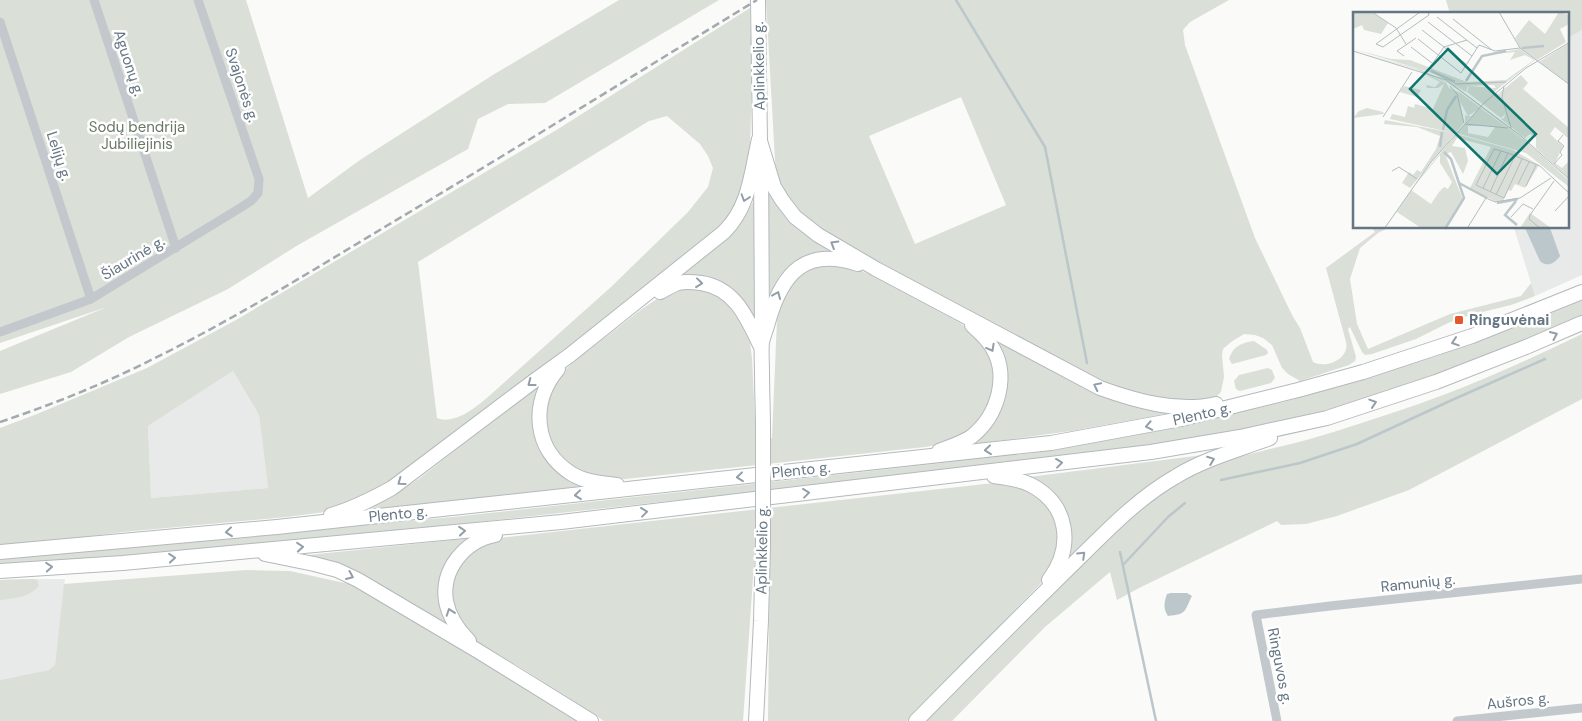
<svg xmlns="http://www.w3.org/2000/svg" width="1582" height="721" font-family="'DM Sans',sans-serif">
	<rect width="100%" height="100%" fill="#fafaf8"/>
	<!-- built -->
	<g fill="#e8e9e9">
		<path d="M1582 30V275L1535 296 1514 228H1568V38Z"/>
		<path d="M233 371 259 415 268 488 151 498 148 426Z"/>
		<path d="M33 579H65L55 665 50 670 0 680V580Z"/>
	</g>
	<!-- green -->
	<g fill="#dadfd7" fill-rule="evenodd">
		<path d="M0 0H246L308 198 360 160 496 73 619 0H719L545 103 508 104 478 119 468 149 298 245 228 289 129 337 71 372 0 394V351L107 307 0 343Z"/>
		<path d="M766 0H1229L1190 22 1183 30 1185 45 1255 238 1292 315 1300 328 1313 362C1326 369 1350 359 1346 342L1326 268 1375 232 1372 228H1388L1378 233 1360 248 1350 279 1357 324 1368 349 1450 314 1521 296 1531 283 1535 296 1511 305 1470 315 1448 323 1416 339 1372 354 1365 355 1362 352 1350 327 1348 329 1356 357 1355 361 1349 365 1300 381 1288 374 1282 368 1272 345 1263 338 1255 335 1244 334 1231 342 1223 349 1222 355 1224 377 1221 392 1216 397 1196 403 1122 393 847 246 810 224 793 208 776 178ZM961 97 1006 205 915 244 869 136Z"/>
		<path d="M1446 0H1582V30L1568 38V14H1450Z"/>
		<path d="M750 8 752 71 750 151 746 181 731 217 707 241 415 468 354 504 325 512 287 517 123 532 0 548V428L37 414 147 368 236 320 558 129ZM667 116 700 144 708 156 713 168 708 187 688 212 611 287 488 397C475 408 454 425 437 418L418 262 649 121ZM233 371 259 415 268 488 151 498 148 426Z"/>
		<path d="M768 186 791 222 808 236 835 253 820 254 770 299Z"/>
		<path d="M754 200 755 321 743 302 677 277 716 247 743 220Z"/>
		<path d="M848 265 873 276 960 323 979 337 987 348 997 382 993 406 975 429 952 442 925 447 616 480 583 474 552 450 544 410 559 375 577 359 642 309 661 296 679 288 699 286 715 292 737 307 749 335 752 358 756 439 772 438 777 320 781 301 799 274 814 266Z"/>
		<path d="M1582 297V316L1476 361 1360 402 1269 424 1145 449 340 537 61 561 0 565V558L453 517 1033 453 1124 437 1284 402 1437 356 1496 334Z"/>
		<path d="M1582 334V399L1409 490 1337 516 1306 524 1281 525 1277 521 1141 587 1117 600 1110 572 1045 627 952 721H925L1122 523C1150 500 1178 480 1211 467 1243 454 1277 448 1310 439 1341 430 1373 419 1404 409 1465 389 1524 362 1582 334Z"/>
		<path d="M991 336 1109 398 1139 407 1170 413 1071 431 968 445 1003 401Z"/>
		<path d="M1254 341 1267 350 1268 353 1266 355 1232 364 1229 359C1233 346 1241 343 1254 341Z"/>
		<path d="M1268 368 1272 370 1275 378 1271 383 1240 391 1236 389 1234 381 1239 375Z"/>
		<path d="M540 384 533 420 541 448 586 486 357 512 390 498 420 478Z"/>
		<path d="M1219 453 1191 464 1068 563C1069 555 1071 547 1072 539 1072 511 1053 489 1029 477Z"/>
		<path d="M994 483 1026 487 1044 499 1056 514 1062 539 1046 578 907 721H768L770 533 756 535 743 721H604L518 666 488 650 469 636 462 625 452 601V588L456 571 466 555 482 543 499 538Z"/>
		<path d="M472 538 448 564 450 629 330 562 308 555Z"/>
		<path d="M246 570 290 571 349 584 352 581 580 721H0V680L49 670 55 665 64 584Z"/>
		<path d="M33 579 37 580 39 586C28 598 15 598 0 600V580Z"/>
	</g>
	<!-- water -->
	<g fill="#bbc7cb">
		<path d="M1525 228H1550L1560 256C1555 263 1547 268 1540 261Z"/>
		<path d="M1171 593H1187L1192 596C1184 612 1187 614 1168 616 1163 609 1164 602 1167 594Z"/>
	</g>
	<g fill="none" stroke-linecap="round" stroke-linejoin="round">
		<!-- stream -->
		<g stroke="#bbc7cb" stroke-width="2.5">
			<path d="M956 0 1045 147 1087 363"/>
			<path d="M1221 480 1300 463 1357 444 1452 400 1545 359"/>
			<path d="M1120 552 1156 721"/>
			<path d="M1123 565 1168 517 1185 503"/>
		</g>
		<!-- trunk casing -->
		<g stroke="#b4b9bd" stroke-width="16">
			<g id="trunk">
				<path d="M758 0 760 141 774 187 782 200 795 217 818 235 876 269 1100 388C1136 401 1178 413 1216 404"/>
				<path d="M761 159 762 327"/>
				<path d="M660 292C666 289 672 285 678 283 685 281 694 282 701 283 735 288 747 318 760 345"/>
				<path d="M558 369C530 402 533 450 572 474 585 482 602 483 617 485"/>
				<path d="M763 430C763 411 762 392 762 372 762 363 761 351 762 342 764 334 767 327 769 319 783 272 806 247 858 264"/>
				<path d="M939 451C949 447 962 443 971 437 998 416 1011 374 990 344 985 337 978 331 972 325"/>
				<path d="M994 476C1006 478 1020 479 1031 485 1069 505 1074 547 1049 580"/>
				<path d="M331 515C353 509 372 499 392 488L534 381 570 355 724 232C750 206 751 173 759 139"/>
				<path d="M0 552 277 527 1051 443 1181 419 1298 390 1363 372 1472 336 1582 292"/>
				<path d="M265 554 314 564 337 570 358 580 478 651 591 721"/>
				<path d="M0 571 123 563 561 522 1151 452 1240 437 1327 418 1436 382 1526 347 1582 323"/>
				<path d="M469 641C458 630 449 617 446 601 441 569 465 541 495 535"/>
				<path d="M756 721 761 621 763 544"/>
				<path d="M916 721C967 669 1019 617 1072 565 1104 534 1135 500 1175 477 1204 459 1238 450 1270 438"/>
			</g>
		</g>
		<!-- minor -->
		<g stroke="#c3c8cc" stroke-width="9">
			<path d="M94 0 176 248"/>
			<path d="M0 22 91 299"/>
			<path d="M0 332 91 299 240 208 251 201 258 193 259 179 198 0"/>
			<path d="M1277 721 1256 615 1330 606 1582 579"/>
			<path d="M1457 721 1582 708"/>
		</g>
		<!-- trunk -->
		<use href="#trunk" stroke="#fff" stroke-width="14"/>
		<!-- rail -->
		<path stroke="#a2aab0" stroke-width="2.5" stroke-dasharray="8 4" stroke-linecap="butt" d="M0 422C51 405 101 385 149 361 231 321 310 272 388 225 512 151 634 75 757 0"/>
		<!-- trunk-bridge casing -->
		<g stroke="#b4b9bd" stroke-width="16" stroke-linecap="butt">
			<path id="trunk-bridge" d="M763 544V430"/>
		</g>
		<!-- trunk-bridge -->
		<use href="#trunk-bridge" stroke="#fff" stroke-width="14"/>
	</g>
	<!-- one-way arrows -->
	<defs><path id="oneway-chevron" d="M-2-3.5L2.5 0L-2 3.5" fill="none" stroke-width="1.6" stroke-linecap="round" stroke-linejoin="round" transform="scale(1.25)"/></defs>
	<g stroke="#939fa8">
		<use href="#oneway-chevron" transform="translate(745 198) rotate(108)"/>
		<use href="#oneway-chevron" transform="translate(834 244) rotate(-149)"/>
		<use href="#oneway-chevron" transform="translate(699 283) rotate(6)"/>
		<use href="#oneway-chevron" transform="translate(777 295) rotate(-67)"/>
		<use href="#oneway-chevron" transform="translate(1554 335) rotate(-24)"/>
		<use href="#oneway-chevron" transform="translate(1455 342) rotate(162)"/>
		<use href="#oneway-chevron" transform="translate(991 348) rotate(61)"/>
		<use href="#oneway-chevron" transform="translate(531 383) rotate(143)"/>
		<use href="#oneway-chevron" transform="translate(1097 386) rotate(-154)"/>
		<use href="#oneway-chevron" transform="translate(1373 403) rotate(-18)"/>
		<use href="#oneway-chevron" transform="translate(1149 426) rotate(169)"/>
		<use href="#oneway-chevron" transform="translate(988 450) rotate(174)"/>
		<use href="#oneway-chevron" transform="translate(1211 460) rotate(-21)"/>
		<use href="#oneway-chevron" transform="translate(1059 463) rotate(-7)"/>
		<use href="#oneway-chevron" transform="translate(740 477) rotate(174)"/>
		<use href="#oneway-chevron" transform="translate(401 482) rotate(144)"/>
		<use href="#oneway-chevron" transform="translate(806 493) rotate(-7)"/>
		<use href="#oneway-chevron" transform="translate(578 495) rotate(174)"/>
		<use href="#oneway-chevron" transform="translate(644 512) rotate(-7)"/>
		<use href="#oneway-chevron" transform="translate(462 531) rotate(-5)"/>
		<use href="#oneway-chevron" transform="translate(229 532) rotate(174)"/>
		<use href="#oneway-chevron" transform="translate(300 547) rotate(-5)"/>
		<use href="#oneway-chevron" transform="translate(1082 555) rotate(-44)"/>
		<use href="#oneway-chevron" transform="translate(172 558) rotate(-5)"/>
		<use href="#oneway-chevron" transform="translate(49 567) rotate(-4)"/>
		<use href="#oneway-chevron" transform="translate(350 576) rotate(24)"/>
		<use href="#oneway-chevron" transform="translate(450 612) rotate(-109)"/>
	</g>
	<!-- markers -->
	<rect fill="#e4572e" stroke="#fff" stroke-width="2" x="1454" y="315" width="10" height="10" rx="2.5"/>
	<g text-anchor="middle" stroke-width="5" stroke-linejoin="round" paint-order="stroke">
		<!-- street labels -->
		<g font-size="15" fill="#657683" stroke="#fff">
			<text transform="translate(129 63) rotate(72)" y="5">Aguonų g.</text>
			<text transform="translate(759 66) rotate(-91)" y="5">Aplinkkelio g.</text>
			<text transform="translate(242 85) rotate(72)" y="5">Svajonės g.</text>
			<text transform="translate(59 156) rotate(72)" y="5">Lelijų g.</text>
			<text transform="translate(133 258) rotate(-31)" y="5">Šiaurinė g.</text>
			<text transform="translate(1202 414) rotate(-13)" y="5">Plento g.</text>
			<text transform="translate(801 470) rotate(-6)" y="5">Plento g.</text>
			<text transform="translate(398 514) rotate(-6)" y="5">Plento g.</text>
			<text transform="translate(762 550) rotate(-89)" y="5">Aplinkkelio g.</text>
			<text transform="translate(1418 583) rotate(-6)" y="5">Ramunių g.</text>
			<text transform="translate(1280 666) rotate(79)" y="5">Ringuvos g.</text>
			<text transform="translate(1518 701) rotate(-6)" y="5">Aušros g.</text>
		</g>
		<!-- park labels -->
		<g font-size="15" fill="#687a64" stroke="#fff">
			<text x="137" y="132">Sodų bendrija<tspan x="137" dy="17">Jubiliejinis</tspan></text>
		</g>
		<!-- poi labels -->
		<g font-size="15" font-weight="bold" fill="#657683" stroke="#fff" text-anchor="start">
			<text x="1469" y="325">Ringuvėnai</text>
		</g>
	</g>
	<!-- overview -->
	<g transform="translate(1353 12)">
		<rect width="216" height="216" fill="#fafaf8"/>
		<path d="M0 0H18L35 11 28 22 11 18 9 13 0 17ZM206 0 216 3V12L207 17 213 30 184 48 168 37 162 26 176 8 192 22ZM216 31V72L186 50ZM0 37 38 47 57 48 114 70 153 68 181 48 172 43 157 48 162 40 132 43 167 37 182 48 141 80 148 83 146 81 168 63 175 71 170 77 216 116V127L202 115 197 122 210 134 202 151 209 156 216 149V167L183 136V126L177 122 172 126 148 107 151 106 152 102 148 106 114 80 116 74 143 76 141 73 115 74 113 80 83 62ZM0 39 69 58 101 73 154 114 182 137 216 169V175L173 141 103 121 114 111H120H113L126 97 115 104H118L112 111V103L115 104 107 90 111 111 57 176 49 171 56 160 60 163 64 158 68 160 83 137 87 124 64 115 31 112 32 108 101 121 37 107 39 102 52 105 55 94 61 96 62 92 80 97 91 72 85 76H74L73 73 82 75 87 70 75 64V63L93 71 96 76 108 81 174 131 111 82 95 71 62 57ZM115 114H139L142 115 135 125 115 121ZM51 74 68 78 64 85 47 80ZM14 96 30 100 31 102 0 106 6 99ZM103 122 160 138 186 153 172 176 162 172 158 179 155 178 150 189 143 190 117 176 138 135 104 126 99 134 112 136 115 149 110 162 98 140 92 142 110 188 95 213 93 216H68L44 200 32 217 66 167ZM87 143V151L99 170 95 177 91 175 86 180 78 192 58 178ZM177 201 198 216H167Z" fill="#dadfd7" fill-rule="evenodd"/>
		<path fill="none" stroke="#bbc7cb" stroke-width="2.5" d="M169 36 191 34M78 59 102 70M113 69 129 44 153 39M90 118 94 98 103 84M87 135 89 120M91 140 98 147 111 186 92 217M106 171 134 186M163 189 152 203 164 213M144 191 165 187"/>
		<path fill="none" stroke="#b5bdc2" stroke-width="1" d="M19 0 43 16 53 32M67 0 23 32 30 35 76 3 75 0M146 0 167 36 217 73M84 5 124 36M100 7 139 38M75 10 119 44M69 18 113 52M65 27 108 61 126 33 142 39 167 36M58 35 79 51M0 39 93 68 168 124 217 168M51 44 44 39 63 26M77 55 91 35 114 28M102 72 153 70M97 74 104 82 111 111M151 74 149 85 158 116M30 105 59 60M112 112 155 116M169 147 151 186 123 173 141 137 155 141 187 154 217 182M201 152 209 143 207 140 211 134 205 129 210 123M39 159 46 155 64 167M165 172 176 150M173 174 183 153M130 176 148 139M137 180 155 141M143 183 162 144M202 199 217 183M158 205 170 192 180 197M115 215 133 186 142 190 167 186 198 166M31 217 78 150 131 91 173 56 217 30M188 217 176 207 177 203 201 169"/>
		<path fill="#0f766e" fill-opacity="0.15" stroke="#0f766e" stroke-width="2.5" d="M95 37 183 122 144 162 57 77Z"/>
		<rect width="216" height="216" fill="none" stroke="#657683" stroke-width="2.5"/>
	</g>
</svg>
